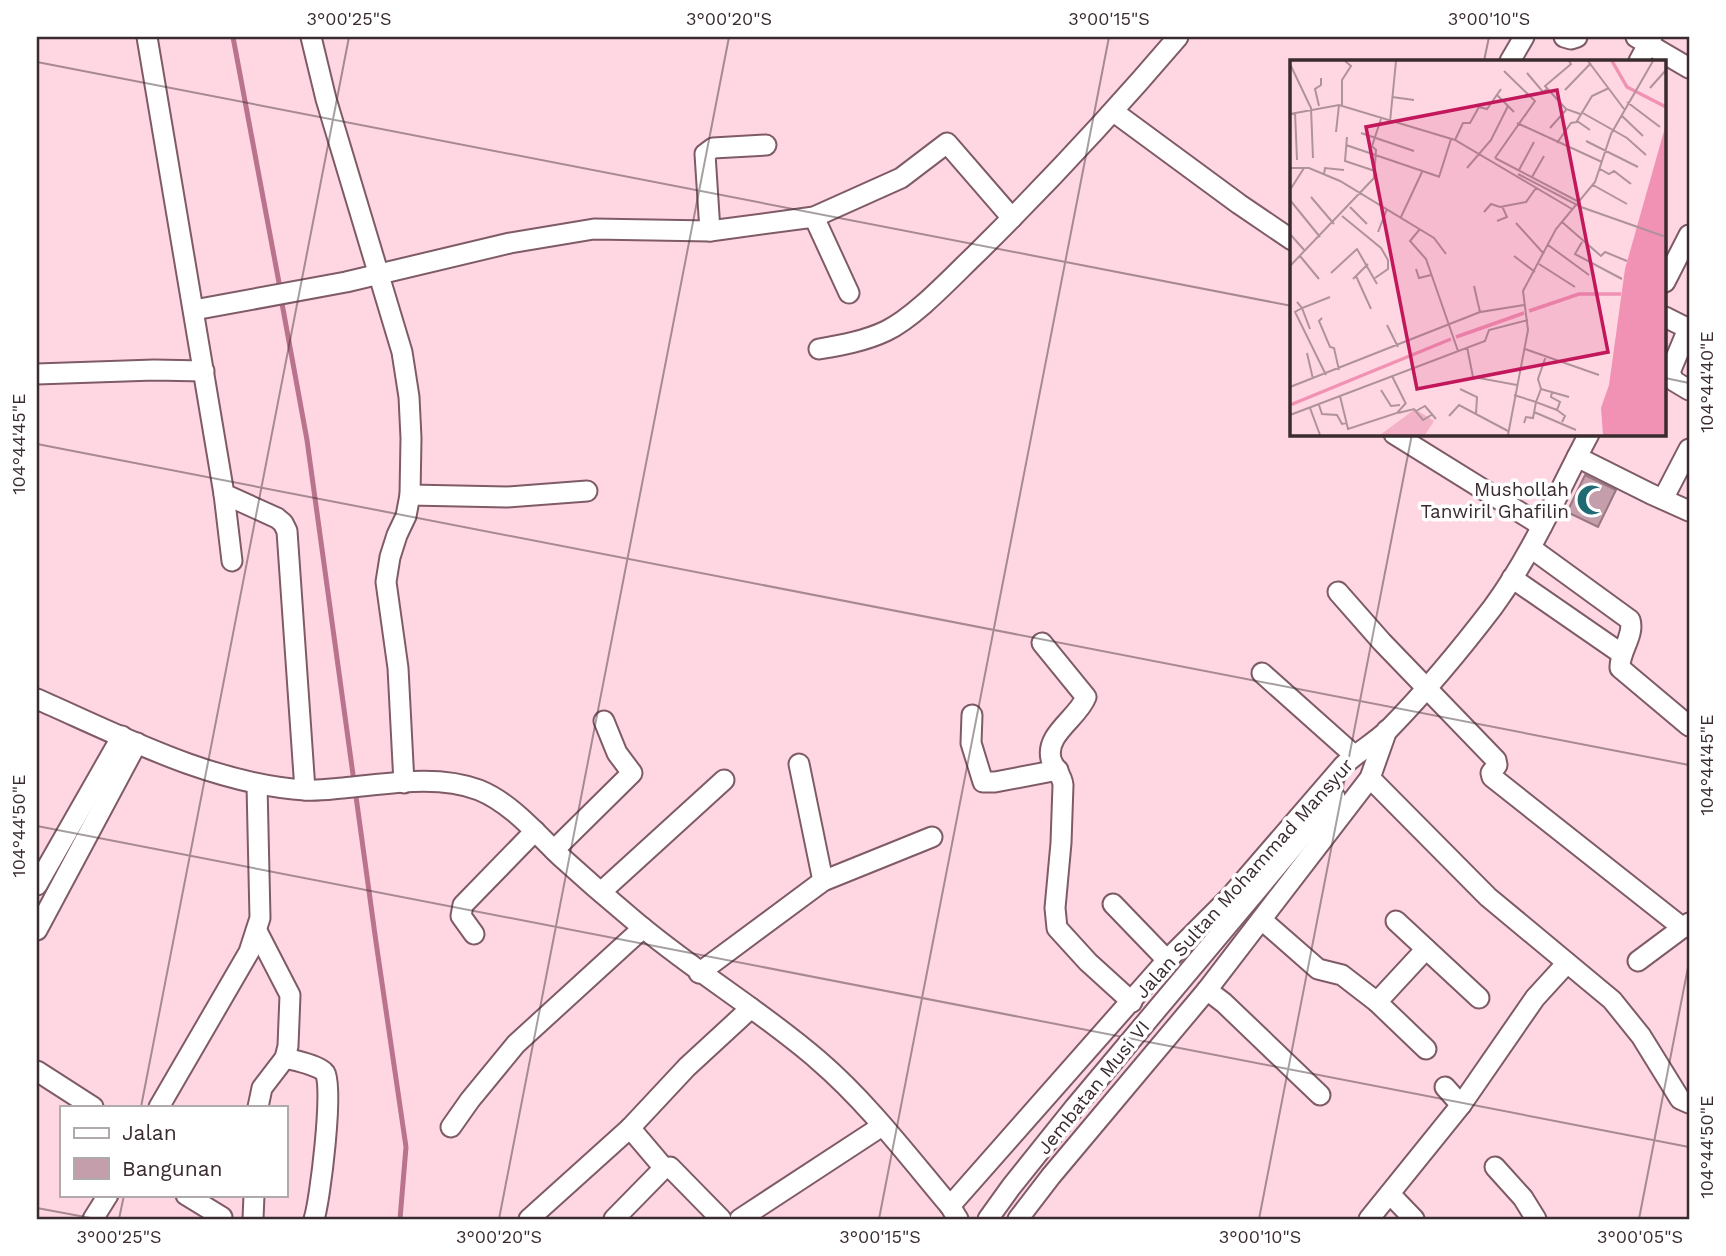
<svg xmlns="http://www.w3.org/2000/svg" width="1726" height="1256" font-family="'Work Sans',sans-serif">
	<rect width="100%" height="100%" fill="#ffd7e3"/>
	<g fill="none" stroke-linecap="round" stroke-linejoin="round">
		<!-- stream -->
		<g stroke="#ba738c" stroke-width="5">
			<path d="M233 37 280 288"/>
			<path d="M281 298 307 440 376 942 406 1147 400 1219"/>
		</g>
	</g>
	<!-- building -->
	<path fill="#c49eaa" stroke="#9a7681" stroke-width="2" d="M1585 475 1616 490 1598 527 1567 512Z"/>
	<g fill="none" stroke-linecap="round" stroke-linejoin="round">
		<!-- minor casing -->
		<g stroke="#7e5b66" stroke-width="23">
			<g id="minor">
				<path d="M147 37 224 494 277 518 283 523 287 531 305 790"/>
				<path d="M311 37 326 99 402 352 409 397 411 438 410 495"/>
				<path d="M1564 37 1571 39 1577 37"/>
				<path d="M1636 37 1689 68"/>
				<path d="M1510 61 1524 37"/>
				<path d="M1639 61 1652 37"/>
				<path d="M1114 112 1239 204 1292 240"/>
				<path d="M814 217 849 293"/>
				<path d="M710 231 705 154 713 148 766 145"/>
				<path d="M1665 282 1689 235"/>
				<path d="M194 310 346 282 510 243 594 229 710 231 814 217 901 178 947 143 1012 218"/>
				<path d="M1665 317 1689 329"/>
				<path d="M1688 329 1670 372 1674 381 1689 390"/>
				<path d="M819 349C842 345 865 341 886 331 915 317 951 278 975 255 1046 185 1114 112 1178 37"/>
				<path d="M37 374 154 370 204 371"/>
				<path d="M1394 434 1542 526"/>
				<path d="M1577 457 1651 494 1689 511"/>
				<path d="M224 494 232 561"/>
				<path d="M1663 499 1689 449"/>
				<path d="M1531 548 1630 620C1635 635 1619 652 1620 668L1689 726"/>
				<path d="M1512 578 1622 654"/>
				<path d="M1338 592 1382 642 1496 760 1497 765 1491 773 1492 777 1683 928"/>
				<path d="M1042 643 1086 697C1078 718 1045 734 1051 759 1054 769 1062 774 1063 785L1061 843 1055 908 1057 928 1088 962 1132 1002"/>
				<path d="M1262 673 1354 755"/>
				<path d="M37 699C121 736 212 784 305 790 318 791 331 789 343 788 387 784 437 774 479 790 511 803 536 833 560 856 583 877 606 897 630 917 690 969 758 1008 818 1060 867 1102 908 1156 950 1206L958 1219"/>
				<path d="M972 715 971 743 983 782H995L1058 770"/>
				<path d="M799 764 823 881"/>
				<path d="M1370 778 1488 897 1612 1000 1641 1036 1680 1099 1689 1103"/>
				<path d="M404 783 398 668 386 582 390 557 397 535 406 516 410 495 507 497 587 491"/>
				<path d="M554 850 632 773 617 753 604 721"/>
				<path d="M37 885 122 736"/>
				<path d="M601 892 724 780"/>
				<path d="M1113 904 1167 960"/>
				<path d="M1262 920 1318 969 1342 975 1377 1002 1426 1049"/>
				<path d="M1396 921 1479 998"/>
				<path d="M37 930 137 743"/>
				<path d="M257 931 290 995 288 1046 285 1058 262 1088 258 1107"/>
				<path d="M474 934 461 916 463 905 535 831"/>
				<path d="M1638 961 1689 923"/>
				<path d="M699 973 823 881 932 837"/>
				<path d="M1207 990 1224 1003 1320 1095"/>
				<path d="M1377 1002 1426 949"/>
				<path d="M285 1058C294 1060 321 1066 325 1073 334 1085 320 1202 314 1219"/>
				<path d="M37 1071 93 1107"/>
				<path d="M1445 1087 1461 1105"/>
				<path d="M159 1107 249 952 260 918 257 785"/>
				<path d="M451 1127 470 1100 516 1044 643 928"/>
				<path d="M630 1128 664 1168"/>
				<path d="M1495 1167 1523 1198 1536 1219"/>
				<path d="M1390 1194 1414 1219"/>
				<path d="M186 1195 222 1217"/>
				<path d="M950 1206 1167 960 1229 898 1343 766C1357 752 1375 743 1389 729 1426 691 1461 649 1493 607 1532 554 1558 492 1589 434"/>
				<path d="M93 1219 108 1195"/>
				<path d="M253 1219 254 1195"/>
				<path d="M529 1219 630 1128 687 1067 751 1008"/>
				<path d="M614 1219 664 1168 670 1167 721 1219"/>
				<path d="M740 1219 882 1126"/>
				<path d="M988 1219 1011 1187 1075 1107 1335 797"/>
				<path d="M1018 1219 1051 1176 1207 990 1370 778 1387 730"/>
				<path d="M1369 1219 1461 1105 1535 998 1567 963"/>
			</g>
		</g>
		<!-- minor -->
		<use href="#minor" stroke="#fff" stroke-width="19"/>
	</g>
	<!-- ticks -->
	<path fill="none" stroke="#3a2b2f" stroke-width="2" stroke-opacity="0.45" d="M1484 61 1489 37M37 62 1292 306M1665 378 1689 383M37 444 1689 765M37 826 1689 1147M141 1107 349 37M37 1208 96 1219M119 1219 124 1195M499 1219 729 37M879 1219 1109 37M1259 1219 1412 434M1639 1219 1689 962"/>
	<!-- icons -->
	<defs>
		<g id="mosque-bare" transform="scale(2.415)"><path d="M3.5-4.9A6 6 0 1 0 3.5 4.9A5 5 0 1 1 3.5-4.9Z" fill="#206a74" stroke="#fff" stroke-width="2.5" paint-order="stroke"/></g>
	</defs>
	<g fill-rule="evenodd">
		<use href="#mosque-bare" x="1592" y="500"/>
	</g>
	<g text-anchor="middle" stroke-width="7" stroke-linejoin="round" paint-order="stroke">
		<!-- poi labels -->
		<g font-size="19" fill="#3a2b2f" stroke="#fff" text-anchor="end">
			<text x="1569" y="496">Mushollah<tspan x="1569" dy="22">Tanwiril Ghafilin</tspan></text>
		</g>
		<!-- street labels -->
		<g font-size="19" fill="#3a2b2f" stroke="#fff">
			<text transform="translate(1244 878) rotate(-48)" y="7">Jalan Sultan Mohammad Mansyur</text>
			<text transform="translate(1093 1087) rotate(-51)" y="7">Jembatan Musi VI</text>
		</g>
	</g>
	<!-- overview -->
	<g transform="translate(1290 60)">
		<rect width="376" height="376" fill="#ffd7e3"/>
		<path d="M125 349 144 361 135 375H90Z" fill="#f3b2c8"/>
		<path d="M376 64V375H313L311 348 319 325 335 209Z" fill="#f192b4"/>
		<path fill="none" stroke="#f192b4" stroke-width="3.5" d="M322 1 337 27 376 47M239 251 289 234H331M166 277 234 253M0 345 161 279"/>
		<path fill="none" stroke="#b0929b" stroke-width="2" d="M279 1 281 4 255 26 276 49 290 54M298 1 334 49M0 4 21 48 23 98M237 13 253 32 257 29M360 28 376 10M275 30 301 3M207 35 224 52M102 37 124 40M337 42 370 67M52 45V20L61 6 55 1M29 46 25 29 31 25V18M5 52 7 100M291 52 337 78 356 95M0 54 49 45 165 80 282 149M331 55 353 76M100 62 106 1M227 63 312 102M260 68 276 50M300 70 287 61 302 36 319 28M46 72 49 45M71 73 124 91M57 77 55 101 85 111M165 80 173 63H180L189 47 197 49 211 29M296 81 348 107M267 83 281 63 287 62M56 85 150 117M205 98 245 41 214 11M205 98 289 142M0 108H19L50 121 144 178 156 194M177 108 201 80 218 46M310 109 319 114 324 111 341 124M229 110 244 82M34 114 35 108 54 110M228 114 291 147 376 177M149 117 161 79M242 117 254 96M303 125 337 144M0 130 14 108M21 137 44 164M0 140 30 177M60 147 77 164M194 152 201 144 210 147 236 142 246 128M52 156 91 188 98 200V209L85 218M111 157 132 112M207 161 217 157 212 146M272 162 311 196 315 192 337 201M226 163 254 194M130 169 120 181 136 199 168 291M88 172 97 149M0 174 15 191M292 182 285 194 332 219M258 185 299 215M10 196 29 219M224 196 245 212M249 204 285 227M0 206 84 118 86 90 82 86 91 59M126 209 129 218 141 215M41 213 67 189 87 224M66 216 81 249M63 219 78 204M184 226 190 252 234 245M7 242 12 248 5 252 36 315M32 258 29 261 40 287 44 288 49 310M97 265 108 287M20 269 12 248 40 237M177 287 183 317 227 325M235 289 309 315M17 293 23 319M102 316 116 344M0 327 190 252M170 329 187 337 186 354M251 329 248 319 256 296M91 330 101 346 110 345M262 332 261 337 270 342 267 350 275 356 272 362M224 335 246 342 251 329 279 337M50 336 58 369 107 353 116 343M29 345 32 354 47 355 52 364 57 363M20 348 30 375M126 351 135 346 146 359M244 352 286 370M108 353 124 349 133 360 143 354M0 355 195 281 199 270 238 260M159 356 169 345 218 371M234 363 236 357 243 358 246 342 267 350M218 375 238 270 233 231 266 169 305 122 321 74 363 1"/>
		<path fill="#c2185b" fill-opacity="0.15" stroke="#c2185b" stroke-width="3.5" d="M267 30 318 292 127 329 76 67Z"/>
		<rect width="376" height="376" fill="none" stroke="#3a2b2f" stroke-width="3.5"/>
	</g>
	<!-- border -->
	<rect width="1726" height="1256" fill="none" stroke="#ffffff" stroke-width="77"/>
	<!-- legend -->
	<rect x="60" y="1106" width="228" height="91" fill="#ffffff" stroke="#b0aaac" stroke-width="2"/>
	<rect x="74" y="1128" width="35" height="10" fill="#ffffff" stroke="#b0aaac" stroke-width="2"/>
	<text x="122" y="1140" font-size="21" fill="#3a2b2f">Jalan</text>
	<rect x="74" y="1158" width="35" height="21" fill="#c49eaa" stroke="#b0aaac" stroke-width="2"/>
	<text x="122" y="1176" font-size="21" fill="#3a2b2f">Bangunan</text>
	<rect x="38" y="38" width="1650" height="1180" fill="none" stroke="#3a2b2f" stroke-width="2.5"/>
	<g font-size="18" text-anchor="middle" fill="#3a2b2f">
		<text x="349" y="25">3°00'25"S</text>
		<text x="729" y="25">3°00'20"S</text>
		<text x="1109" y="25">3°00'15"S</text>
		<text x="1489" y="25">3°00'10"S</text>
		<text transform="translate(1707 382) rotate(-90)" y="6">104°44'40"E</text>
		<text transform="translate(19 444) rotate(-90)" y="6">104°44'45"E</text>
		<text transform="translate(1707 765) rotate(-90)" y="6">104°44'45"E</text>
		<text transform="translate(19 826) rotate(-90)" y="6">104°44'50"E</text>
		<text transform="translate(1707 1147) rotate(-90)" y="6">104°44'50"E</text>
		<text x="119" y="1243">3°00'25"S</text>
		<text x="499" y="1243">3°00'20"S</text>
		<text x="880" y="1243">3°00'15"S</text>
		<text x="1260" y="1243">3°00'10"S</text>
		<text x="1640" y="1243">3°00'05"S</text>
	</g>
</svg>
